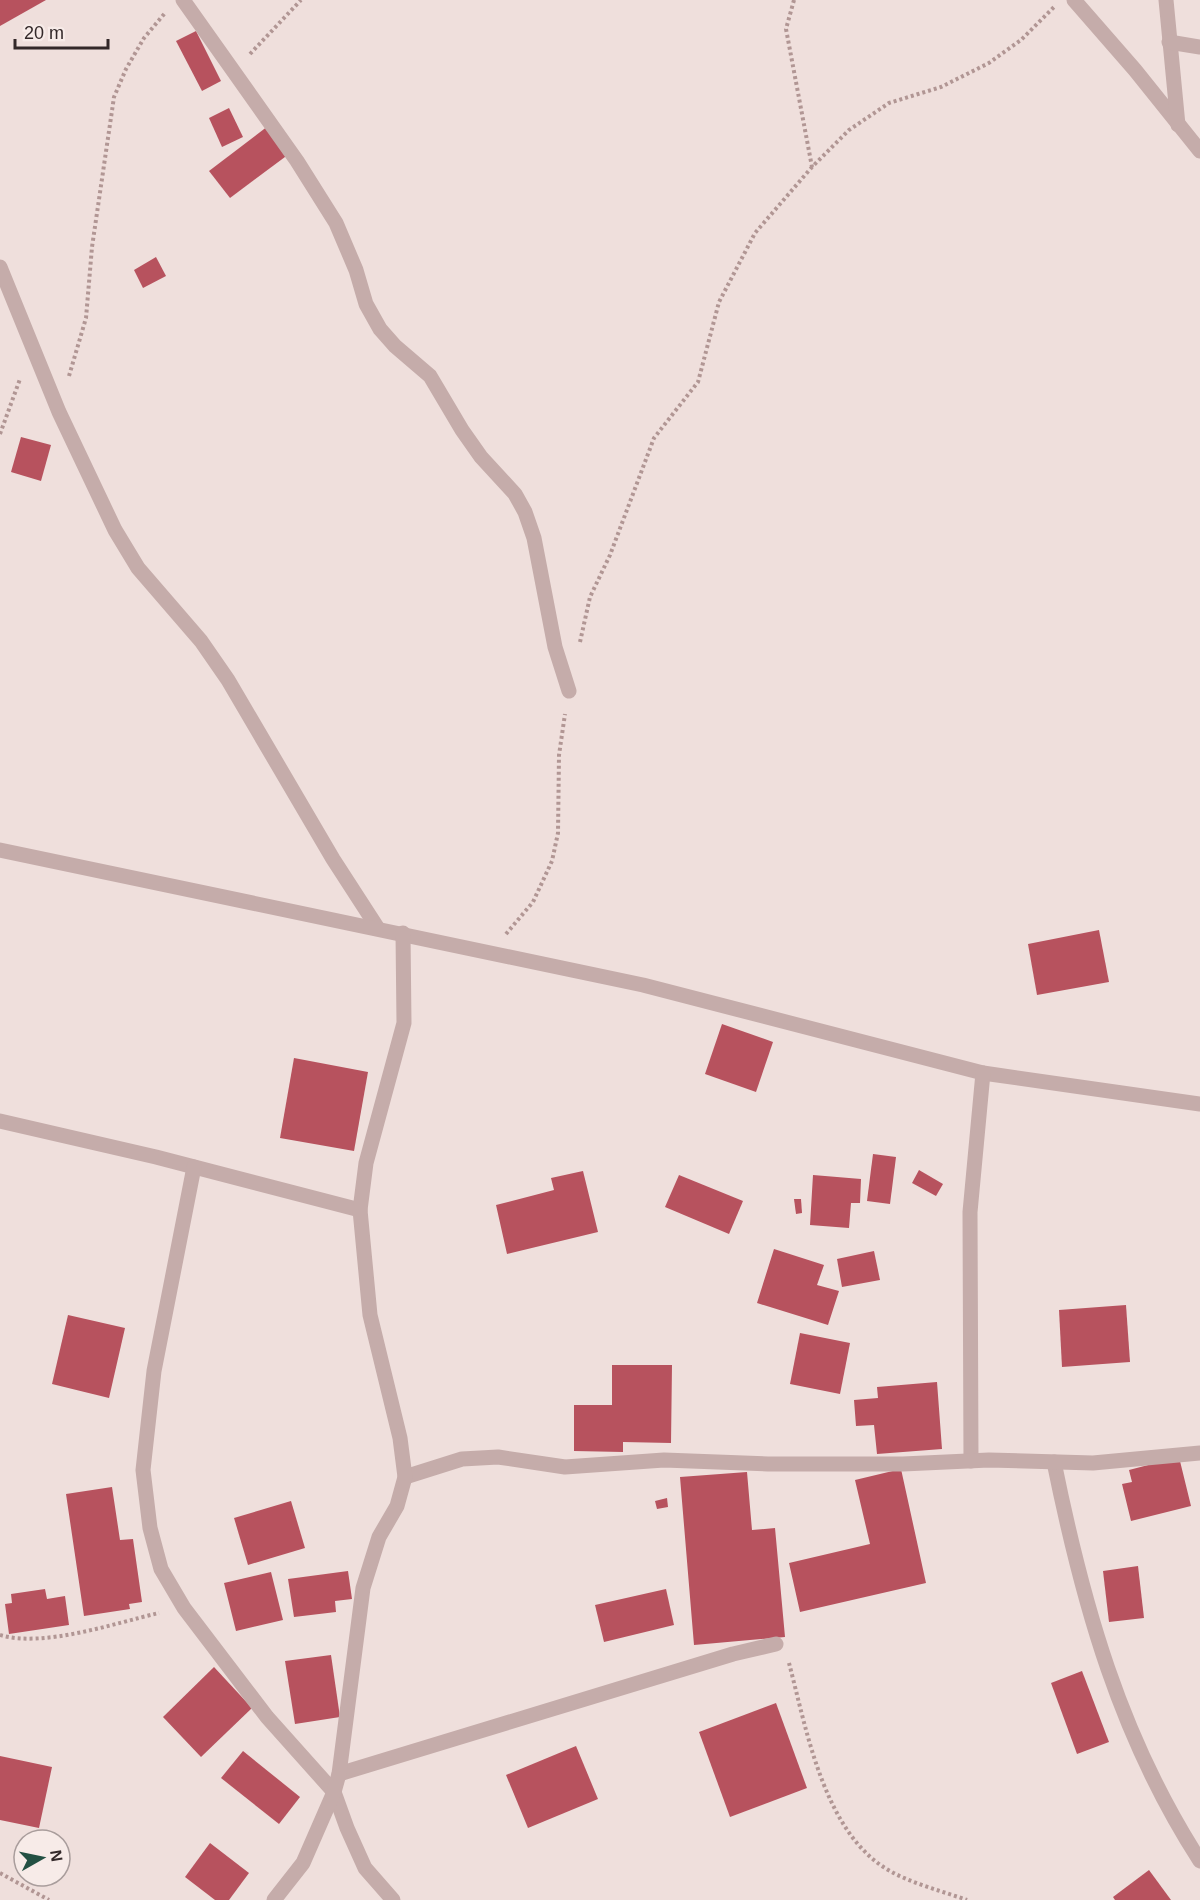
<svg xmlns="http://www.w3.org/2000/svg" width="1200" height="1900" font-family="Arial,sans-serif">
	<rect width="100%" height="100%" fill="#efdfdc"/>
	<!-- building -->
	<g fill="#b7525e">
		<path d="M0 0H46L0 26Z"/>
		<path d="M196 31 221 81 202 91 176 41Z"/>
		<path d="M229 108 243 137 222 147 209 118Z"/>
		<path d="M268 126 289 154 230 198 209 171Z"/>
		<path d="M156 257 166 276 143 288 134 270Z"/>
		<path d="M21 437 51 445 41 481 11 472Z"/>
		<path d="M1099 930 1109 982 1037 995 1028 944Z"/>
		<path d="M722 1024 773 1042 756 1092 705 1074Z"/>
		<path d="M294 1058 368 1072 354 1151 280 1138Z"/>
		<path d="M873 1154 896 1157 890 1204 867 1201Z"/>
		<path d="M919 1170 943 1184 936 1196 912 1183Z"/>
		<path d="M583 1171 598 1232 507 1254 496 1205 554 1190 551 1178Z"/>
		<path d="M679 1175 743 1201 729 1234 665 1207Z"/>
		<path d="M813 1175 861 1179 860 1203H851L849 1228 810 1225Z"/>
		<path d="M794 1199H801L802 1213 796 1214Z"/>
		<path d="M774 1249 824 1265 817 1285 839 1291 828 1325 757 1303Z"/>
		<path d="M874 1251 880 1280 842 1287 837 1259Z"/>
		<path d="M1126 1305 1130 1362 1062 1367 1059 1310Z"/>
		<path d="M68 1315 125 1328 109 1398 52 1384Z"/>
		<path d="M800 1333 850 1343 840 1394 790 1384Z"/>
		<path d="M612 1365H672L671 1443 623 1442V1452L574 1451V1405H612Z"/>
		<path d="M937 1382 942 1449 877 1454 874 1425 856 1426 854 1400 878 1398 877 1387Z"/>
		<path d="M1179 1457 1191 1506 1131 1521 1122 1484 1132 1482 1129 1470Z"/>
		<path d="M901 1469 926 1583 800 1612 789 1563 870 1544 855 1480Z"/>
		<path d="M747 1472 752 1530 775 1528 785 1637 694 1645 680 1477Z"/>
		<path d="M112 1487 120 1540 133 1539 142 1602 129 1604 130 1609 84 1616 66 1494Z"/>
		<path d="M667 1498 668 1507 657 1509 655 1501Z"/>
		<path d="M291 1501 305 1548 248 1565 234 1518Z"/>
		<path d="M1138 1566 1144 1618 1109 1622 1103 1571Z"/>
		<path d="M348 1571 352 1599 335 1601 336 1612 294 1617 288 1579Z"/>
		<path d="M271 1572 283 1620 236 1631 224 1583Z"/>
		<path d="M45 1589 47 1599 65 1596 69 1625 9 1634 5 1604 12 1603 11 1594Z"/>
		<path d="M666 1589 674 1625 604 1642 595 1605Z"/>
		<path d="M331 1655 340 1717 295 1724 285 1661Z"/>
		<path d="M214 1667 252 1708 201 1757 163 1717Z"/>
		<path d="M1082 1671 1109 1742 1077 1754 1051 1683Z"/>
		<path d="M776 1703 807 1788 730 1817 699 1732Z"/>
		<path d="M576 1746 598 1799 528 1828 506 1775Z"/>
		<path d="M243 1751 300 1797 279 1824 221 1778Z"/>
		<path d="M0 1756 52 1767 39 1828 0 1820Z"/>
		<path d="M210 1843 249 1873 229 1900H215L185 1877Z"/>
		<path d="M1149 1870 1171 1900H1115L1113 1897Z"/>
	</g>
	<g fill="none" stroke-linecap="round" stroke-linejoin="round">
		<!-- path -->
		<g stroke="#b19694" stroke-width="4" stroke-dasharray="3 3" stroke-linecap="butt">
			<path d="M794 0 786 29 812 167"/>
			<path d="M250 54 301 0"/>
			<path d="M69 376 86 318 92 247 114 97 126 69 144 38 165 13"/>
			<path d="M0 434 20 379"/>
			<path d="M580 642 590 597 610 555 654 438 698 382 719 302 755 233 812 167 849 130 889 103 941 87 989 63 1021 40 1054 7"/>
			<path d="M506 934 533 902 552 861 558 833 559 755 565 714"/>
			<path d="M0 1635C44 1648 115 1623 159 1613"/>
			<path d="M789 1663C807 1731 824 1834 890 1871 913 1884 942 1891 967 1900"/>
			<path d="M0 1873 49 1900"/>
		</g>
		<!-- lane -->
		<path stroke="#c5acaa" stroke-width="15" d="M0 267 59 412 115 530 138 568 201 641 228 680 333 859 377 927"/>
		<!-- street -->
		<g stroke="#c5acaa" stroke-width="15">
			<path d="M183 0 297 161 336 223 356 270 366 304 380 329 395 346 430 376 462 430 481 457 515 494 525 512 534 538 555 647 569 691"/>
			<path d="M1074 0 1135 70 1200 151"/>
			<path d="M1166 0 1178 125"/>
			<path d="M1169 42 1200 47"/>
			<path d="M0 850 643 985 983 1073 1200 1104"/>
			<path d="M0 1121 156 1157 360 1210"/>
			<path d="M194 1167 154 1371 143 1470 150 1528 161 1569 184 1608 267 1717 334 1792 347 1828 365 1868 393 1900"/>
			<path d="M971 1461 970 1212 983 1073"/>
			<path d="M1054 1462C1083 1605 1120 1737 1200 1861"/>
			<path d="M405 1477 462 1459 498 1457 565 1467 664 1460 768 1464H903L989 1460 1093 1463 1200 1453"/>
			<path d="M339 1774 733 1654 776 1644"/>
			<path d="M274 1900 303 1863 334 1792 339 1774 363 1588 379 1537 397 1506 405 1477 400 1438 370 1315 360 1210 366 1163 404 1023 403 933"/>
		</g>
	</g>
	<!-- north arrow -->
	<g transform="translate(42 1858) rotate(81)"><circle r="28" fill="#f7ebe8" stroke="#a99d9c" stroke-width="1.5"/>
	<path d="M0-4.5L10 22L0 15L-10 22Z" fill="#235043"/>
	<text y="-9" font-size="16" font-weight="bold" text-anchor="middle" fill="#332829">N</text>
	</g>
	<!-- scale -->
	<path d="M15 39v9h93v-9" fill="none" stroke="#332829" stroke-width="3"/>
	<text x="24" y="39" font-size="18" fill="#332829" stroke="#f7ebe8" stroke-width="4.5" paint-order="stroke">20 m</text>
</svg>
